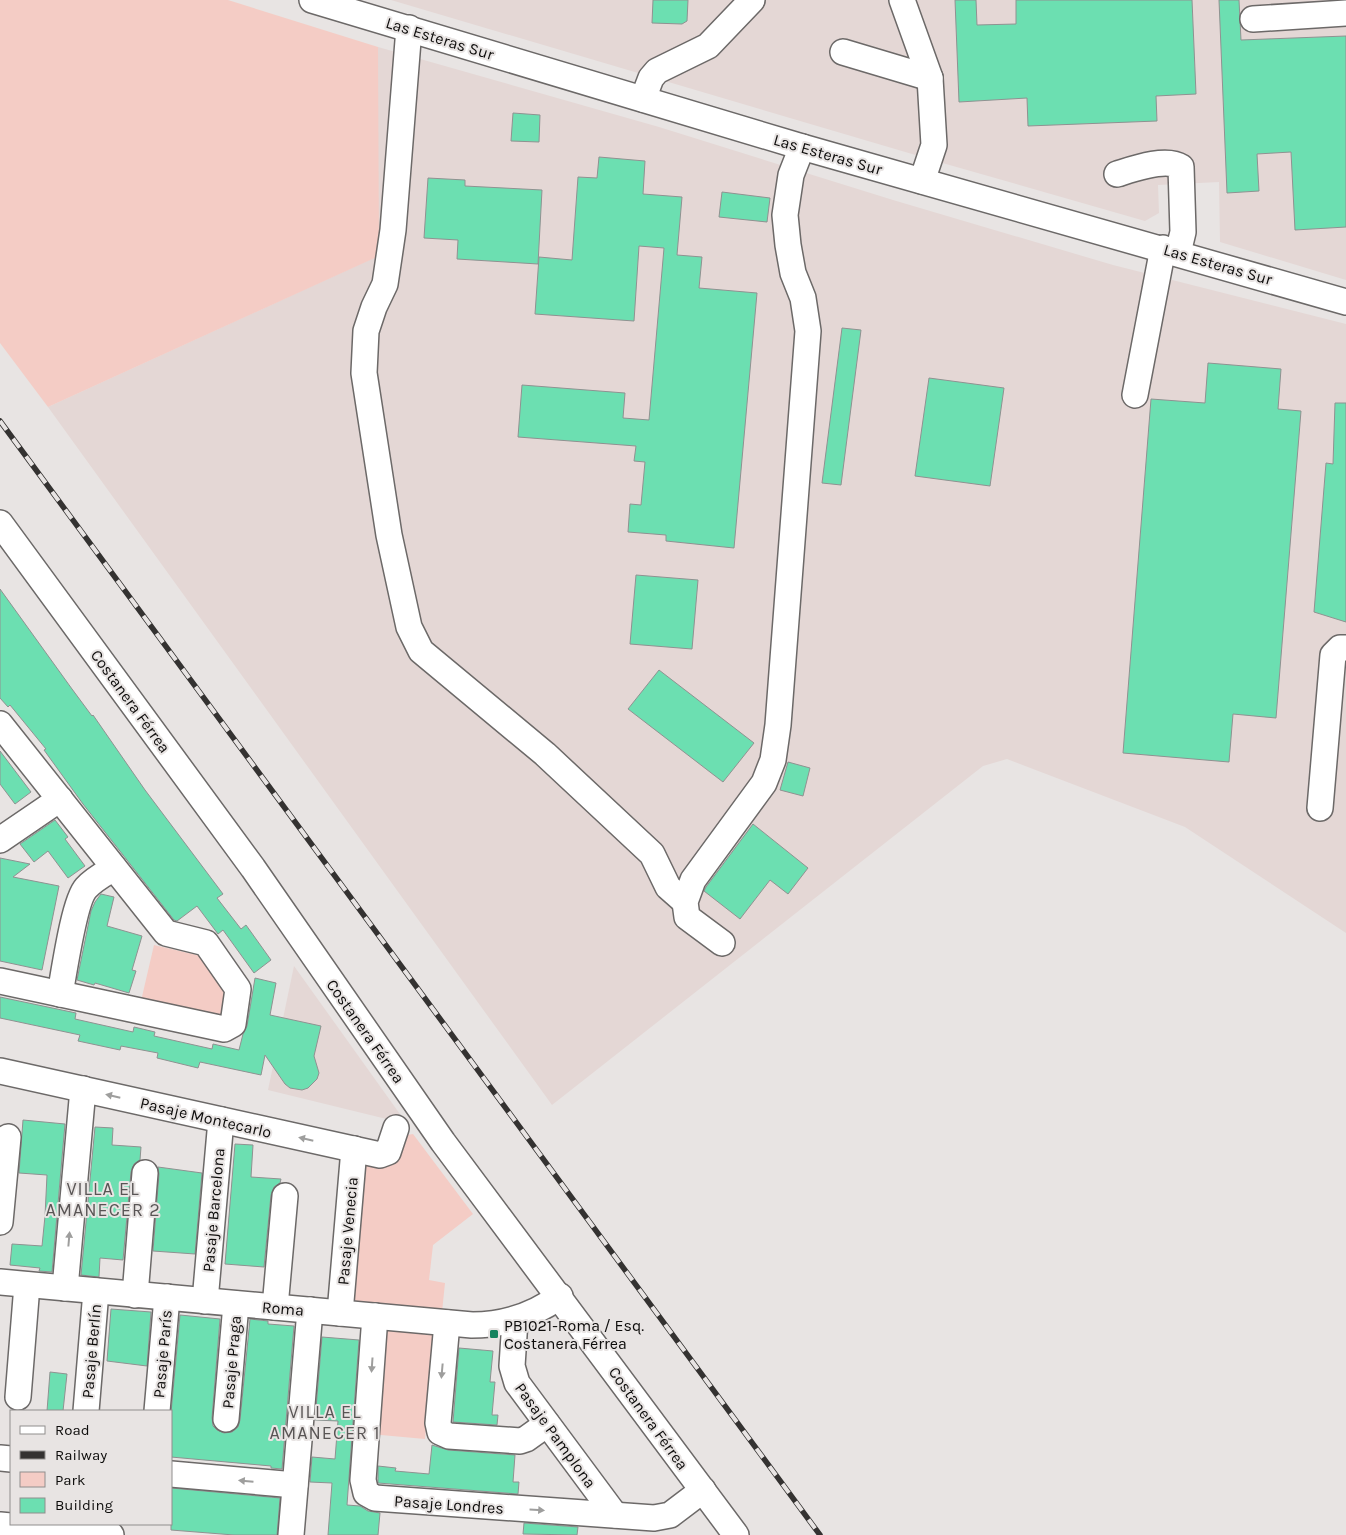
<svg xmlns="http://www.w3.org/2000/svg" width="1346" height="1535" font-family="Karla,sans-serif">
	<rect width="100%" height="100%" fill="#e8e4e3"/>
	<!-- built -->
	<g fill="#e4d7d5">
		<path d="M391 0H1346V280L1220 242 1219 182 1158 185 1159 213 1145 221 946 164Z"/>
		<path d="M378 47 659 127 893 200 1113 265 1346 324V933L1185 827 1007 759 983 766 552 1105 48 407 378 256Z"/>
		<path d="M294 966 407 1124 268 1090Z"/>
	</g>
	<!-- green -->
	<g fill="#f4ccc5">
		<path d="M0 0H228L378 47 379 256 48 407 0 343Z"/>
		<path d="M154 945 201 956 228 989 224 1009 219 1016 141 1001Z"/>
		<path d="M413 1134 473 1214 433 1245 429 1280 445 1283 442 1312 347 1302 360 1167 396 1137Z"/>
		<path d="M379 1328 434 1333 425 1439 370 1434Z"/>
	</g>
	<!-- building -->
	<g fill="#6cdfb1" stroke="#8f9291">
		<path d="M653 0H688L687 21 682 24 652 23Z"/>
		<path d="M955 0H976L977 25 1016 24V0H1192L1196 94 1156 96 1157 121 1028 126 1027 98 959 102Z"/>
		<path d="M1219 0H1239L1241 40 1346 36V227L1295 230 1291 152 1257 154 1259 191 1227 193Z"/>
		<path d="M513 113 540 115 539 142 511 141Z"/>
		<path d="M599 157 645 161 643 194 682 197 677 255 702 257 699 288 757 293 734 548 666 541V535L628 532 630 504 641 505 645 462 634 461 636 446 518 437 522 385 625 393 623 418 649 420 664 248 639 246 634 321 535 314 539 257 572 260 578 177 597 178Z"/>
		<path d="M428 178 465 180V186L542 190 538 264 457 259 458 240 424 238Z"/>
		<path d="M722 192 770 198 767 222 719 217Z"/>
		<path d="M842 328 861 330 841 485 822 483Z"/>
		<path d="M1208 363 1281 369 1278 409 1301 411 1276 718 1233 714 1229 762 1123 753 1151 399 1205 403Z"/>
		<path d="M929 378 1004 388 990 486 915 476Z"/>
		<path d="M1335 403H1346V622L1314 612 1326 463 1333 464Z"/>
		<path d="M636 575 698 580 692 649 630 644Z"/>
		<path d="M0 589 72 689 92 716 93 715 145 790 223 894 217 898 241 929 246 925 271 960 254 973 223 930 218 934 197 906 177 921 174 920 83 804 44 750 46 749 10 705 8 707 0 698Z"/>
		<path d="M659 670 754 743 723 782 628 709Z"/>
		<path d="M0 751 31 792 15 804 0 784Z"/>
		<path d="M788 762 810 768 803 796 780 790Z"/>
		<path d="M55 820 68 837 65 839 85 866 68 878 48 851 34 862 20 844Z"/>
		<path d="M753 824 808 868 788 894 770 880 740 919 704 891 706 887Z"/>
		<path d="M0 858 30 864 13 877 59 886 42 970 0 961Z"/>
		<path d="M101 894 114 897 107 926 142 936 132 970 136 971 129 993 95 983 94 985 77 980 91 911 95 902Z"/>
		<path d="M255 978 276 983 270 1015 321 1026 314 1056 319 1073 317 1079 308 1088 302 1090 290 1088 285 1084 265 1055 261 1075 200 1062 198 1068 157 1058 158 1053 121 1046 120 1050 78 1041 80 1035 0 1018V997L76 1013 75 1019 133 1032 134 1027 155 1032 154 1036 212 1049 213 1044 239 1050 243 1034 247 1026Z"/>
		<path d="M23 1120 65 1124 52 1272 39 1271 40 1268 10 1265 12 1244 42 1246 45 1216 47 1175 19 1173Z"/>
		<path d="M95 1127 113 1128 112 1145 141 1147 140 1160 134 1164 131 1172 123 1260 100 1258 99 1277 81 1275Z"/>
		<path d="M235 1144 253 1145 251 1177 281 1179 280 1183 274 1187 271 1195 264 1267 225 1264Z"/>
		<path d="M158 1167 202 1173 195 1254 153 1251 159 1174Z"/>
		<path d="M111 1309 151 1312 147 1366 107 1361Z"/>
		<path d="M180 1315 220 1319 212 1418 213 1426 217 1430 224 1433 232 1432 238 1427 240 1420 250 1319 268 1321V1324L294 1326 282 1469 271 1468V1466L260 1465 171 1457V1413Z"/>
		<path d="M322 1337 359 1340 347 1505 360 1506 368 1511 380 1513 378 1535H328L332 1483 310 1482 312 1457 335 1459 338 1421 315 1420Z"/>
		<path d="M459 1348 493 1351 490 1382H495L492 1415H498L497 1425 453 1422Z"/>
		<path d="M50 1372 67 1374 63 1411H47Z"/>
		<path d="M432 1445 448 1450 515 1455 513 1482H519L518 1494 378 1483V1466L396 1468 395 1471 429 1474Z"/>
		<path d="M171 1488 280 1498 277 1535H234L171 1530Z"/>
		<path d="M524 1523 578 1527 577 1535 523 1534Z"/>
	</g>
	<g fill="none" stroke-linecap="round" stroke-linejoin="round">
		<!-- minor casing -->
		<g stroke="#6c6968" stroke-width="28">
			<g id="minor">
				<path d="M312 0 802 147 1346 302"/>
				<path d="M902 0 930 78 934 145 922 181"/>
				<path d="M1253 19 1346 13"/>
				<path d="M409 28 393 230 385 284 374 307 366 331 364 373 389 535 409 627 421 651 545 754 652 854 668 887 685 902"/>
				<path d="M843 52 930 78"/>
				<path d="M643 99 651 78 657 71 708 46 752 0"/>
				<path d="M1117 174C1133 169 1166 157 1181 167L1183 232 1178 253"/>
				<path d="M1135 395 1163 248"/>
				<path d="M0 523 253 868 443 1142 736 1535"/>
				<path d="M0 724 166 933 206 943 238 989 233 1024 224 1029 0 981"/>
				<path d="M1320 808 1333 655 1340 648H1346"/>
				<path d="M0 840 60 799"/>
				<path d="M722 943 687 917 685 902 693 880 764 783 773 760 778 725 808 331 803 298 793 273 788 245 785 215 791 175 802 147"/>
				<path d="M60 994C64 973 74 901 86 888 94 879 104 874 114 868"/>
				<path d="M0 1071 380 1155 388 1152 396 1128"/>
				<path d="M0 1222 8 1137"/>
				<path d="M0 1282 472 1325C505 1325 533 1316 560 1296"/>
				<path d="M65 1288 83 1089"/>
				<path d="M135 1295 145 1173"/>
				<path d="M205 1301 221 1120"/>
				<path d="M275 1307 285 1196"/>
				<path d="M340 1313 354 1149"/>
				<path d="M375 1316 363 1480 366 1493 375 1498 654 1518 670 1515 703 1490"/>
				<path d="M515 1320 512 1366 517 1383 615 1515"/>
				<path d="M447 1323 438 1423 440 1432 449 1436 520 1441 526 1439 547 1424"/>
				<path d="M18 1397 27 1285"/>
				<path d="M86 1411 96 1291"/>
				<path d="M157 1411 167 1297"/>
				<path d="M226 1419 236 1304"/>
				<path d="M0 1458 11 1459"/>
				<path d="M171 1474 295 1485"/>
				<path d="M0 1525 111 1535"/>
				<path d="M291 1535 310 1310"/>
			</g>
		</g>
		<!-- minor -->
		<use href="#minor" stroke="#fff" stroke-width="25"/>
		<!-- rail casing -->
		<g stroke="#343231" stroke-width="5.5">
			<path id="rail" d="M0 421 820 1535"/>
		</g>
		<!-- rail -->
		<use href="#rail" stroke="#e8e4e3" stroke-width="4" stroke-dasharray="11" stroke-linecap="butt"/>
	</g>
	<!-- one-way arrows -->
	<defs><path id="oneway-solid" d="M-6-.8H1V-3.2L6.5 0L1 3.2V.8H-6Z" transform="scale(1.25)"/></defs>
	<g fill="#9e9e9d">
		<use href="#oneway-solid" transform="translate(113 1096) rotate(-167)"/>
		<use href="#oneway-solid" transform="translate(306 1139) rotate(-167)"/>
		<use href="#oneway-solid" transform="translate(69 1239) rotate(-85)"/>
		<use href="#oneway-solid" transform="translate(372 1365) rotate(94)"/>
		<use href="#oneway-solid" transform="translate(442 1371) rotate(95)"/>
		<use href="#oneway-solid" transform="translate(246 1481) rotate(-175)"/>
		<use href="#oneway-solid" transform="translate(537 1510) rotate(4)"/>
	</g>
	<!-- markers -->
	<rect fill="#16835f" stroke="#e8e4e3" stroke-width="2" x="489" y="1329" width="10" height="10" rx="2.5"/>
	<g text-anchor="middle" stroke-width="4" stroke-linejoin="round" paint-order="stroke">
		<!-- street labels -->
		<g font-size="16" fill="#0d0c0b" stroke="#e8e4e3">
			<text transform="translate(440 38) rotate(17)" y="6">Las Esteras Sur</text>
			<text transform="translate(828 154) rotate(16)" y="6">Las Esteras Sur</text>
			<text transform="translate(1218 264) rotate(16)" y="6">Las Esteras Sur</text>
			<text transform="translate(131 701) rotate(54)" y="6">Costanera Férrea</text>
			<text transform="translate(366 1031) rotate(55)" y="6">Costanera Férrea</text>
			<text transform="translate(206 1117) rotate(13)" y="6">Pasaje Montecarlo</text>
			<text transform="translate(213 1210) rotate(-85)" y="6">Pasaje Barcelona</text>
			<text transform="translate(347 1231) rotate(-85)" y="6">Pasaje Venecia</text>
			<text transform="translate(283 1308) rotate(5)" y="6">Roma</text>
			<text transform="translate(91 1351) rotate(-85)" y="6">Pasaje Berlín</text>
			<text transform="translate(162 1354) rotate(-85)" y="6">Pasaje París</text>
			<text transform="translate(231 1362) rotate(-85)" y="6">Pasaje Praga</text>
			<text transform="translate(649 1418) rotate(54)" y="6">Costanera Férrea</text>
			<text transform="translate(556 1435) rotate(54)" y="6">Pasaje Pamplona</text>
			<text transform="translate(449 1504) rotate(4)" y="6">Pasaje Londres</text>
		</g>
		<!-- poi labels -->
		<g font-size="16" fill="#0d0c0b" stroke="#e8e4e3" text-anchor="start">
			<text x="504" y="1331">PB1021-Roma / Esq.<tspan x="504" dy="18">Costanera Férrea</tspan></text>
		</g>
		<!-- neighbourhood labels -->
		<g font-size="18" letter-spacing="1" fill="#595555" stroke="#e8e4e3">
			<text x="103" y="1195">VILLA EL<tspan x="103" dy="21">AMANECER 2</tspan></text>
			<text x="325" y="1418">VILLA EL<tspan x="325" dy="21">AMANECER 1</tspan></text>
		</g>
	</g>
	<!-- legend -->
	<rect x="10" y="1410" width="162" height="115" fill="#e8e4e3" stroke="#908e8d"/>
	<rect x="20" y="1426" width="25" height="8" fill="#ffffff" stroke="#908e8d"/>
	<text x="55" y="1435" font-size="15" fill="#0d0c0b">Road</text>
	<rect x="20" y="1451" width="25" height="8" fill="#343231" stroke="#908e8d"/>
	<text x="55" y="1460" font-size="15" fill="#0d0c0b">Railway</text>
	<rect x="20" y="1472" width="25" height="15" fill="#f4ccc5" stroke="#908e8d"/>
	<text x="55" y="1485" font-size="15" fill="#0d0c0b">Park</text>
	<rect x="20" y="1498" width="25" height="15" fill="#6cdfb1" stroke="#908e8d"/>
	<text x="55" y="1510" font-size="15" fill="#0d0c0b">Building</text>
</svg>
